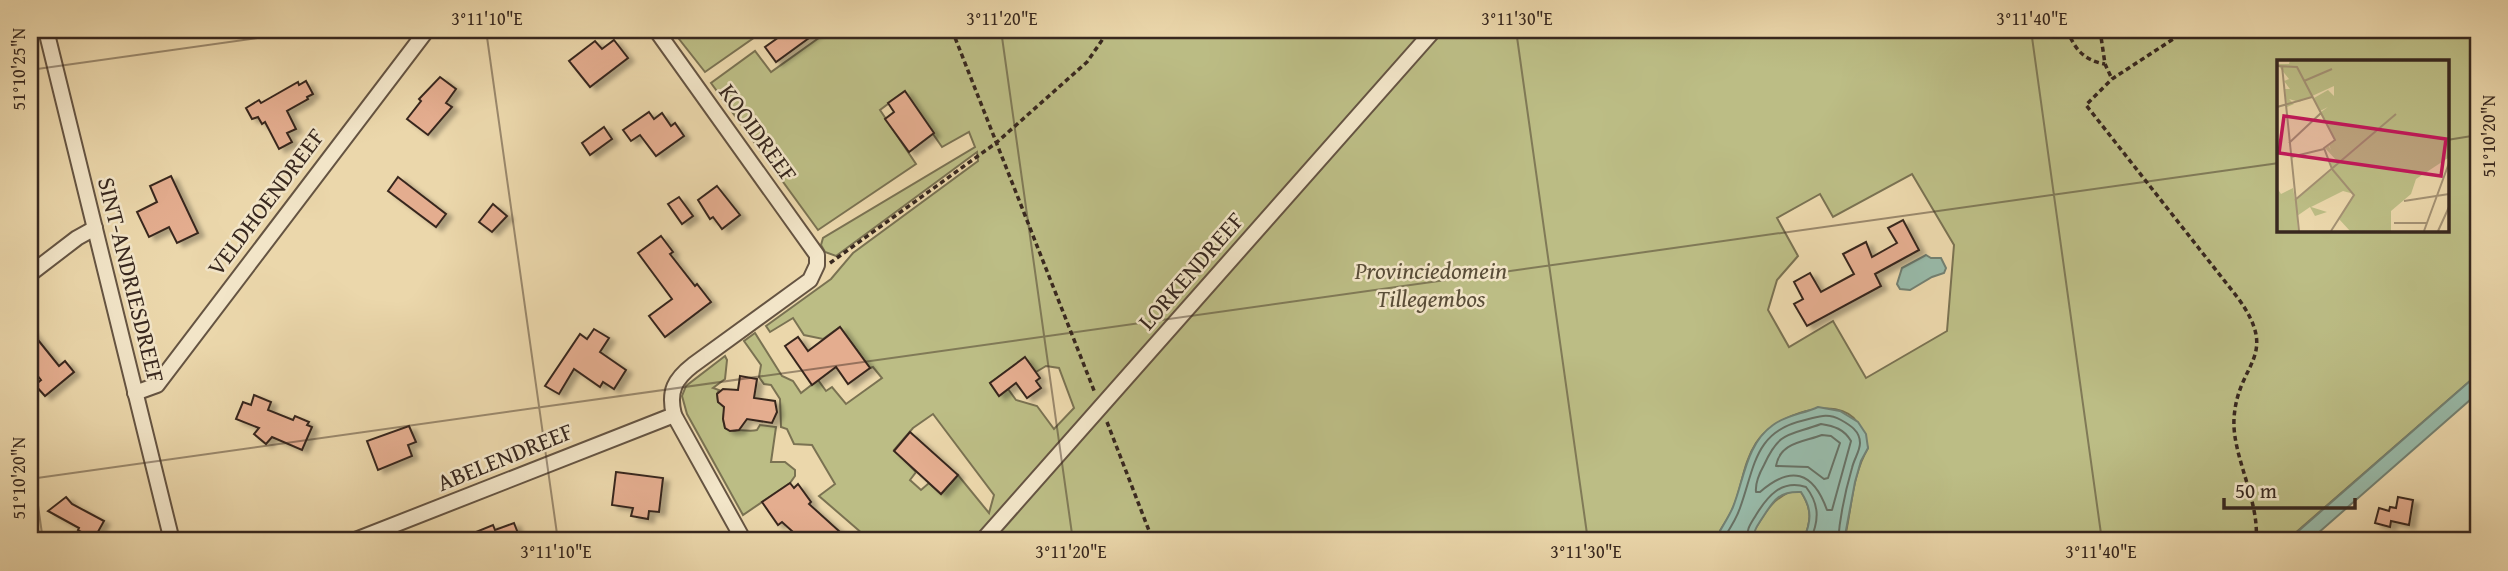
<svg xmlns="http://www.w3.org/2000/svg" width="2508" height="571" font-family="'Gentium Book Plus',serif">
	<defs>
		<filter id="shadow"><feDropShadow dx="6" dy="3.5" stdDeviation="2" flood-color="#0004"/></filter>
	</defs>
	<rect width="100%" height="100%" fill="#ebd7ab"/>
	<filter id="stains"><feTurbulence type="fractalNoise" baseFrequency=".00286" numOctaves="4"/><feColorMatrix values="0 0 0 0 .2 0 0 0 0 .09 0 0 0 0 .02 0 0 0 .5 -.17"/></filter>
	<radialGradient id="worn" r=".72"><stop offset=".6" stop-color="#630" stop-opacity="0"/><stop offset="1" stop-color="#630" stop-opacity=".3"/></radialGradient>
	<!-- green -->
	<g fill="#bcbd85" stroke="#7a7252" stroke-width="2" fill-rule="evenodd">
		<path d="M672 30H765L705 72Z"/>
		<path d="M830 30H2478V374L2286 541H1844C1852 510 1851 477 1868 448 1865 441 1863 430 1858 423 1837 392 1773 416 1756 443 1743 463 1742 487 1733 508 1728 520 1719 530 1715 541H871L819 496 835 484 812 445 794 444 787 429 781 427 780 399 771 385 764 384 759 377 761 365 744 341 755 333 782 376 793 381 801 393 818 380 826 391 832 387 846 404 882 378 873 367 870 368 840 327 823 339 804 335 793 318 770 332 766 326 831 279 853 253 978 161 977 152 836 256 825 252 821 245 823 238 975 147 969 132 942 147 904 92 880 110 916 164 818 230 711 83 755 51 771 72ZM2279 61H2447V229H2279ZM1912 174 1954 245 1947 331 1866 378 1833 321 1789 347 1768 310 1777 280 1798 256 1777 218 1820 194 1833 217ZM1025 358 1036 372 1046 366 1059 368 1074 408 1054 429 1037 406 1016 400 1008 389 999 396 990 383ZM933 414 994 495 989 513 958 475 941 494 929 483 921 490 910 480 916 472 894 450 913 428Z"/>
		<path d="M725 356 727 360 725 379 713 388 719 390 717 394 718 402 725 405 723 419 725 428 734 431C742 429 750 432 757 430L760 425 776 427 771 462H785L795 470V476L790 483 743 515 687 414 682 396 686 386Z"/>
		<path d="M1789 492H1801C1813 510 1811 522 1803 541H1755L1753 532C1765 514 1769 502 1789 492Z"/>
	</g>
	<!-- water -->
	<g fill="#98baa9" stroke="#728072" stroke-width="2">
		<path d="M1926 255 1931 258H1941L1946 268 1944 273 1932 277 1910 290 1900 289 1897 284 1902 268Z"/>
		<path d="M2478 374V393L2309 541H2287Z"/>
		<path d="M1818 407 1840 411 1858 422 1866 434 1868 448 1861 461 1855 482 1844 541H1803C1811 522 1813 510 1801 492 1777 491 1773 502 1761 520 1756 528 1753 531 1755 541H1715C1720 529 1728 519 1733 507 1744 480 1746 444 1773 425 1786 415 1803 414 1818 407Z"/>
	</g>
	<g fill="none" stroke-linecap="round" stroke-linejoin="round">
		<!-- shore -->
		<g stroke="#687164" stroke-width="2">
			<path d="M1821 424C1834 426 1844 429 1851 441L1832 510H1827C1813 471 1791 465 1760 492H1756C1755 483 1759 474 1764 465 1780 430 1789 436 1821 424Z"/>
			<path d="M1822 435 1831 436 1840 443 1828 478 1824 479 1808 467 1776 466C1780 442 1804 442 1822 435Z"/>
			<path d="M1722 541C1729 530 1736 520 1740 508 1755 467 1754 431 1805 420 1818 417 1827 412 1841 420 1850 425 1860 431 1860 443 1860 451 1854 459 1852 468 1845 492 1840 516 1838 541"/>
			<path d="M1748 541C1746 529 1750 525 1756 515 1767 497 1781 479 1806 487 1820 505 1819 521 1810 541"/>
		</g>
	</g>
	<!-- building -->
	<g fill="#e4ad8f" stroke="#38281f" stroke-width="2" filter="url(#shadow)">
		<path d="M789 30H820L776 62 765 47Z"/>
		<path d="M614 40 628 58 590 87 569 61 595 41 602 49Z"/>
		<path d="M440 77 456 89 446 103 452 107 428 135 407 119 421 101 419 99Z"/>
		<path d="M306 81 313 94 307 97 308 99 287 111 296 129 287 133 292 142 279 149 265 122 262 124 258 117 252 119 246 108 259 100 261 103 298 82 299 85Z"/>
		<path d="M905 91 934 133 909 152 885 119 894 112 888 103Z"/>
		<path d="M649 112 654 119 662 113 671 126 675 123 684 136 656 156 640 135 631 141 623 130Z"/>
		<path d="M604 127 612 139 590 155 582 143Z"/>
		<path d="M171 176 198 233 177 243 169 227 149 237 137 212 157 202 150 186Z"/>
		<path d="M398 177 446 214 436 227 388 191Z"/>
		<path d="M717 186 740 215 722 229 713 217 710 219 698 200Z"/>
		<path d="M679 197 693 216 682 224 668 204Z"/>
		<path d="M493 204 507 216 492 232 479 222Z"/>
		<path d="M1903 220 1919 250 1875 274 1881 286 1807 326 1794 304 1803 299 1794 282 1810 273 1821 292 1854 274 1843 254 1866 242 1872 257 1897 243 1888 228Z"/>
		<path d="M661 236 673 252 670 254 695 286 697 284 711 302 665 337 649 316 672 299 638 253Z"/>
		<path d="M840 327 870 368 848 384 836 367 812 385 785 346 798 337 808 351Z"/>
		<path d="M594 329 609 338 600 352 626 370 614 389 603 382 600 387 574 369 559 394 545 386 580 334 587 339Z"/>
		<path d="M30 330 59 366 65 361 74 372 45 396 35 385 41 380 30 366Z"/>
		<path d="M1025 357 1040 378 1036 381 1041 388 1027 398 1016 383 999 396 990 383Z"/>
		<path d="M740 376 757 379 754 398 775 401 777 412 772 423 747 419 739 430 730 431 725 428 723 419 724 407 718 402 717 394 723 389 738 390Z"/>
		<path d="M254 395 271 402 268 410 293 420 295 416 309 422 307 425 312 427 302 450 272 437 266 444 254 434 259 428 236 419 243 402 251 405Z"/>
		<path d="M409 426 416 442 408 445 412 456 378 470 367 441Z"/>
		<path d="M910 432 958 475 941 494 894 451Z"/>
		<path d="M616 472 663 478 659 512 649 511 648 519 631 516 633 508 612 505Z"/>
		<path d="M790 483 794 488 798 484 811 502 809 504 850 541H803L782 522 778 525 762 502Z"/>
		<path d="M66 497 72 504 104 521 94 539 78 530 79 528 48 511Z"/>
		<path d="M2398 497 2413 500 2409 525 2391 521 2390 527 2375 523 2379 508 2389 511 2390 507 2396 508Z"/>
		<path d="M514 523 521 541H454L493 525 495 530Z"/>
	</g>
	<g fill="none" stroke-linecap="round" stroke-linejoin="round">
		<!-- street casing -->
		<g stroke="#655442" stroke-width="18">
			<g id="street">
				<path d="M46 30 172 541"/>
				<path d="M656 30 817 255V265L810 280 693 365C675 379 668 391 674 415L744 541"/>
				<path d="M30 274 77 238 95 228"/>
				<path d="M135 393 157 385 427 30"/>
				<path d="M353 541 674 415"/>
				<path d="M982 541 1434 30"/>
			</g>
		</g>
		<!-- path -->
		<g stroke="#38281f" stroke-width="3.5" stroke-dasharray="5 3.5" stroke-linecap="butt">
			<path d="M952 30 1095 393"/>
			<path d="M2067 30C2075 49 2083 60 2105 64"/>
			<path d="M2100 30 2105 64 2112 79"/>
			<path d="M2187 30 2112 79 2086 105 2238 298C2281 358 2237 362 2234 419 2232 456 2260 501 2256 541"/>
			<path d="M830 263 996 143 1087 62 1109 30"/>
			<path d="M1107 422 1153 541"/>
		</g>
		<!-- street -->
		<use href="#street" stroke="#f2e5c8" stroke-width="14"/>
	</g>
	<!-- ticks -->
	<path fill="none" stroke="#38281f" stroke-width="2" stroke-opacity="0.45" d="M486 30 558 541M1001 30 1073 541M1516 30 1588 541M2031 30 2102 541M30 70 315 30M2447 140 2478 135M30 448 43 541M30 479 2279 163"/>
	<g text-anchor="middle" stroke-width="5" stroke-linejoin="round" paint-order="stroke">
		<!-- street labels -->
		<g font-size="24" fill="#38281f" stroke="#f2e5c8">
			<text transform="translate(758 133) rotate(54)" y="8">KOOIDREEF</text>
			<text transform="translate(266 202) rotate(-53)" y="8">VELDHOENDREEF</text>
			<text transform="translate(1191 271) rotate(-49)" y="8">LORKENDREEF</text>
			<text transform="translate(131 280) rotate(76)" y="8">SINT-ANDRIESDREEF</text>
			<text transform="translate(505 457) rotate(-22)" y="8">ABELENDREEF</text>
		</g>
		<!-- park labels -->
		<g font-size="24" font-style="italic" fill="#594d38" stroke="#f2e5c8">
			<text x="1431" y="279">Provinciedomein<tspan x="1431" dy="28">Tillegembos</tspan></text>
		</g>
	</g>
	<!-- overview -->
	<g transform="translate(2277 60)">
		<rect width="172" height="172" fill="#ebd7ab"/>
		<path d="M13 0H171V98L139 119 134 134 114 151V171H73L62 159 77 134 66 131 34 147 50 152 38 156 33 147 20 156 21 171H0V128L4 134 16 128 18 140 55 110 53 100H59L48 88 51 85 54 90 52 85 58 81 44 52 51 47 43 51 37 38 51 30 57 36V26L22 42 12 39 17 44 10 47 8 29H13L7 21 12 19 0 4H12Z" fill="#bcbd85"/>
		<path fill="none" stroke="#a39173" stroke-width="2" d="M0 6 20 7 58 80 47 88 55 109 77 135 54 171M5 6 22 171M27 21 55 9M0 47 35 37M12 83 44 53M14 97 47 89M18 140 119 54M127 141 172 134M117 163H150M147 171 172 103M161 171 172 147"/>
		<path fill="#c2185b" fill-opacity="0.15" stroke="#c2185b" stroke-width="3.5" d="M7 56 169 79 164 116 2 93Z"/>
		<rect width="172" height="172" fill="none" stroke="#38281f" stroke-width="3.5"/>
	</g>
	<!-- margin -->
	<rect width="2508" height="571" fill="none" stroke="#ebd7ab" stroke-width="77"/>
	<!-- scale -->
	<path d="M2224 498v10h131v-10" fill="none" stroke="#38281f" stroke-width="3.5"/>
	<text x="2235" y="498" font-size="21" fill="#38281f" stroke="#f2e5c8" stroke-width="5" paint-order="stroke">50 m</text>
	<rect x="38" y="38" width="2432" height="494" fill="none" stroke="#38281f" stroke-width="2.5"/>
	<g font-size="18" text-anchor="middle" fill="#38281f">
		<text x="487" y="25">3°11'10"E</text>
		<text x="1002" y="25">3°11'20"E</text>
		<text x="1517" y="25">3°11'30"E</text>
		<text x="2032" y="25">3°11'40"E</text>
		<text transform="translate(19 69) rotate(-90)" y="6">51°10'25"N</text>
		<text transform="translate(2489 136) rotate(-90)" y="6">51°10'20"N</text>
		<text transform="translate(19 478) rotate(-90)" y="6">51°10'20"N</text>
		<text x="556" y="558">3°11'10"E</text>
		<text x="1071" y="558">3°11'20"E</text>
		<text x="1586" y="558">3°11'30"E</text>
		<text x="2101" y="558">3°11'40"E</text>
	</g>
	<rect width="100%" height="100%" filter="url(#stains)"/>
	<rect width="100%" height="100%" fill="url(#worn)"/>
</svg>
